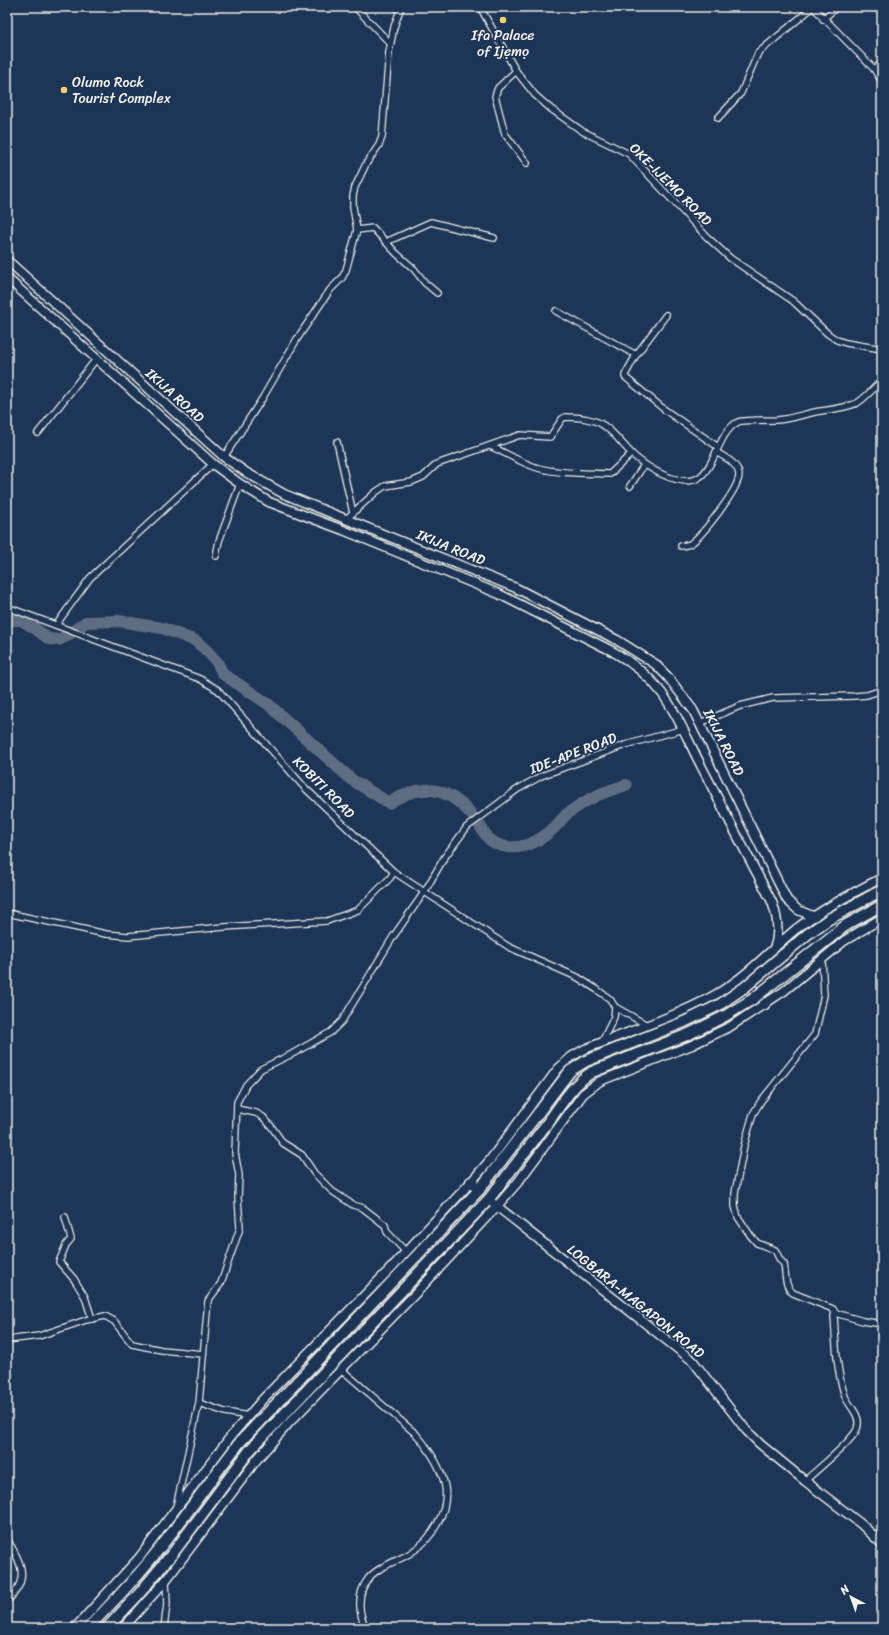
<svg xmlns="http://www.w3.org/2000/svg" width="889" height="1635" font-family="Sriracha,sans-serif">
	<rect width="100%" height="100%" fill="#1d3557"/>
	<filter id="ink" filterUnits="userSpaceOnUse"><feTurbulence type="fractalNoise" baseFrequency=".025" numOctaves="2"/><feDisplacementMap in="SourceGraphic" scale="8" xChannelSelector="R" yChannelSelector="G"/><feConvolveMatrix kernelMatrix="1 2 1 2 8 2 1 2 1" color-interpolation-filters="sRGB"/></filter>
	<g filter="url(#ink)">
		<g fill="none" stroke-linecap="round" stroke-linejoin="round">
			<!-- river -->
			<path stroke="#5e6d82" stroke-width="12" d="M7 620H21L33 627 49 639 58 640 65 637 86 622 119 621 162 628 196 641 207 651 217 662 223 674 268 704 352 780 389 803C422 782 447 786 472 815 486 830 483 843 508 847 527 849 544 838 556 826 561 821 565 814 571 811 590 797 604 792 626 785"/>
			<!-- street casing -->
			<g stroke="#f4f1e8" stroke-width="8">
				<g id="street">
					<path d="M355 7 390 43"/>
					<path d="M480 7 516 71 535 95 551 109 582 131 629 154 707 237 730 258 793 301 828 334 837 340 846 343 882 349"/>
					<path d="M823 19 837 7"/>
					<path d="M874 69 882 63"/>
					<path d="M516 71 498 88 495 96 505 134 527 163"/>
					<path d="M718 118 741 93 758 53 813 7 874 69 882 82"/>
					<path d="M357 230 373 228 396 253 414 269 425 283 437 293"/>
					<path d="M386 242 431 222 494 238"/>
					<path d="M556 311 636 355"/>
					<path d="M666 315 636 355 625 375V377L665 410 718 447"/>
					<path d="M38 433 97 358"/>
					<path d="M337 442 353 513"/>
					<path d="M490 446C506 453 521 463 538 468 560 474 587 473 610 474L631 454"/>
					<path d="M224 457 262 399 297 339 330 290 342 278 346 270 357 230 353 207V196L355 187 366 164 379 145 382 137 389 52 394 27 401 7"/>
					<path d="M630 486 644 465"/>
					<path d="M346 519 376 492 385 486 411 482 423 477 437 464 520 435 550 437 562 419 565 417C577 417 594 419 603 425 614 432 622 444 631 453 642 464 660 475 675 479 717 492 711 436 738 422 743 420 769 420 777 420 792 419 806 413 821 411 834 409 845 408 857 403 866 398 873 388 882 381"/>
					<path d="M681 546C684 546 687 545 690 544 702 536 739 489 739 475 738 463 724 457 716 452"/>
					<path d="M216 556 219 541 240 484"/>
					<path d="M7 607 200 679 218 690 305 788 394 872 509 947 577 977 596 989 610 999 615 1007 647 1025"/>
					<path d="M56 625 90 578 213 464"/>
					<path d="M700 723 740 706 773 698 855 696 867 695 882 690"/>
					<path d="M7 913 106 934 128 936 224 927 327 921 358 910 390 878 394 872"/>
					<path d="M822 959 824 995 815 1034 761 1101 753 1114 744 1146 735 1193V1206L738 1217 750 1235 757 1243 775 1250 780 1260 784 1264C786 1274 784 1286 793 1293L833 1309 835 1313 863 1321 882 1324"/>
					<path d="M602 1042 614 1017 615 1007"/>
					<path d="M237 1109 256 1113 263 1117 271 1126 283 1143 302 1155 314 1173 332 1191 353 1205 363 1208 385 1225 387 1232 406 1252"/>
					<path d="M65 1217 71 1239 66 1245 59 1262 74 1279 85 1297 92 1319"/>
					<path d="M7 1340 39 1336 86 1320 105 1316 114 1321 132 1344 162 1350 203 1354"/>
					<path d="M341 1369 416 1434C428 1448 442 1468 445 1487 449 1511 432 1539 412 1552 399 1561 378 1566 368 1579 357 1593 358 1613 366 1628"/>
					<path d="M199 1403 225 1412 249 1416"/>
					<path d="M805 1481C817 1469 851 1443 857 1429 862 1415 849 1407 845 1396 836 1370 836 1343 834 1316L835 1313"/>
					<path d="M176 1507 199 1403 208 1301 221 1283 240 1228 238 1198 239 1175 235 1153 237 1102 246 1085 261 1069 292 1054 331 1032 342 1021 393 937 425 891 444 858 467 827 518 789 541 776 625 745 684 729"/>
					<path d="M7 1539C21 1563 31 1579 7 1601"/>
					<path d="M164 1628 167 1604 166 1580"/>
				</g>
			</g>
			<!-- secondary casing -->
			<g stroke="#f4f1e8" stroke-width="11">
				<g id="secondary">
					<path d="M7 260 224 457 247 473 284 494 516 588 617 640 655 664 668 677 693 710 787 900 798 910 815 917"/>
					<path d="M7 278 213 464 240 484 269 502 343 530 499 594 612 651C671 684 677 722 707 777 728 819 750 860 772 902 778 918 780 933 774 949"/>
					<path d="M746 979 765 1005"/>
					<path d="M494 1204 693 1361 746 1430 760 1444 805 1481 861 1524 882 1544"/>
					<path d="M75 1628 139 1558 231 1436 262 1400 392 1267 471 1182 490 1160 558 1069 571 1057 585 1049C627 1032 673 1018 713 996 745 979 769 951 796 929 822 909 852 893 882 878"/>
					<path d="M123 1628 166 1580 258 1458 288 1424 417 1292 497 1206 518 1182 583 1094 600 1081 692 1045 731 1026 784 991 844 941 882 918"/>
				</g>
			</g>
			<!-- highway casing -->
			<g stroke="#f4f1e8" stroke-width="13">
				<g id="highway">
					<path d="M471 1182 479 1190"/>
					<path d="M88 1628C114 1601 140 1574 163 1544 190 1510 214 1475 240 1442L479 1190 539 1112"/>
					<path d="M107 1628 138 1595 173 1553 250 1450 489 1199 549 1121"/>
				</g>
			</g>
			<!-- street -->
			<use href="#street" stroke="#1d3557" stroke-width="5.5"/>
			<!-- secondary -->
			<use href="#secondary" stroke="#1d3557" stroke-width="8"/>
			<!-- highway -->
			<use href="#highway" stroke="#1d3557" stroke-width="10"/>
			<!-- highway-bridge casing -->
			<g stroke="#f4f1e8" stroke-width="13" stroke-linecap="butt">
				<g id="highway-bridge">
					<path d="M539 1112 570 1071 586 1061 684 1022 719 1005 745 987 809 933 829 919 882 890"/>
					<path d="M549 1121C562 1103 573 1084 592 1072L689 1034 725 1016 753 999 846 925 882 905"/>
				</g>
			</g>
			<!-- highway-bridge -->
			<use href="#highway-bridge" stroke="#1d3557" stroke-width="10"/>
		</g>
	</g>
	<!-- markers -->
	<g fill="#ffd166" stroke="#1d3557" stroke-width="1.5">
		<circle cx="503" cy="20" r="4"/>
		<circle cx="64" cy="90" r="4"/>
	</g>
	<g text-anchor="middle" stroke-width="3.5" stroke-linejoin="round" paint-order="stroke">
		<!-- poi labels -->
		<g font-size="14" fill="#f4f1e8" stroke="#1d3557">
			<text x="503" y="40">Ifa Palace<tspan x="503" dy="16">of Ijẹmọ</tspan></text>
			<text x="72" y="87" text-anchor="start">Olumo Rock<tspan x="72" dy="16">Tourist Complex</tspan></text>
		</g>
		<!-- street labels -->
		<g font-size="14" fill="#f4f1e8" stroke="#1d3557">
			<text transform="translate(671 184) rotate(45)" y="5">OKE-IJEMO ROAD</text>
			<text transform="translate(175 395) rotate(42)" y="5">IKIJA ROAD</text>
			<text transform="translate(451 547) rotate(22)" y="5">IKIJA ROAD</text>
			<text transform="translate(724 742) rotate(63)" y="5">IKIJA ROAD</text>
			<text transform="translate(573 753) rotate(-21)" y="5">IDE-APE ROAD</text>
			<text transform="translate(324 787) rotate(45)" y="5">KOBITI ROAD</text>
			<text transform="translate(636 1301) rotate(39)" y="5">LOGBARA-MAGAPON ROAD</text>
		</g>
	</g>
	<!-- margin -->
	<rect width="889" height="1635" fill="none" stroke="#1d3557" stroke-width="24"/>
	<rect x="12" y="12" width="865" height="1611" fill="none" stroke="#f4f1e8" stroke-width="1.5" filter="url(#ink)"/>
	<!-- north arrow -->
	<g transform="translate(851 1597) rotate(319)" stroke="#1d3557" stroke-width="3" paint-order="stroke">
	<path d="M0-3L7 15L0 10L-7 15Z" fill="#f4f1e8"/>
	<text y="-6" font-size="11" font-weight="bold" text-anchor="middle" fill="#f4f1e8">N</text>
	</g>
</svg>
